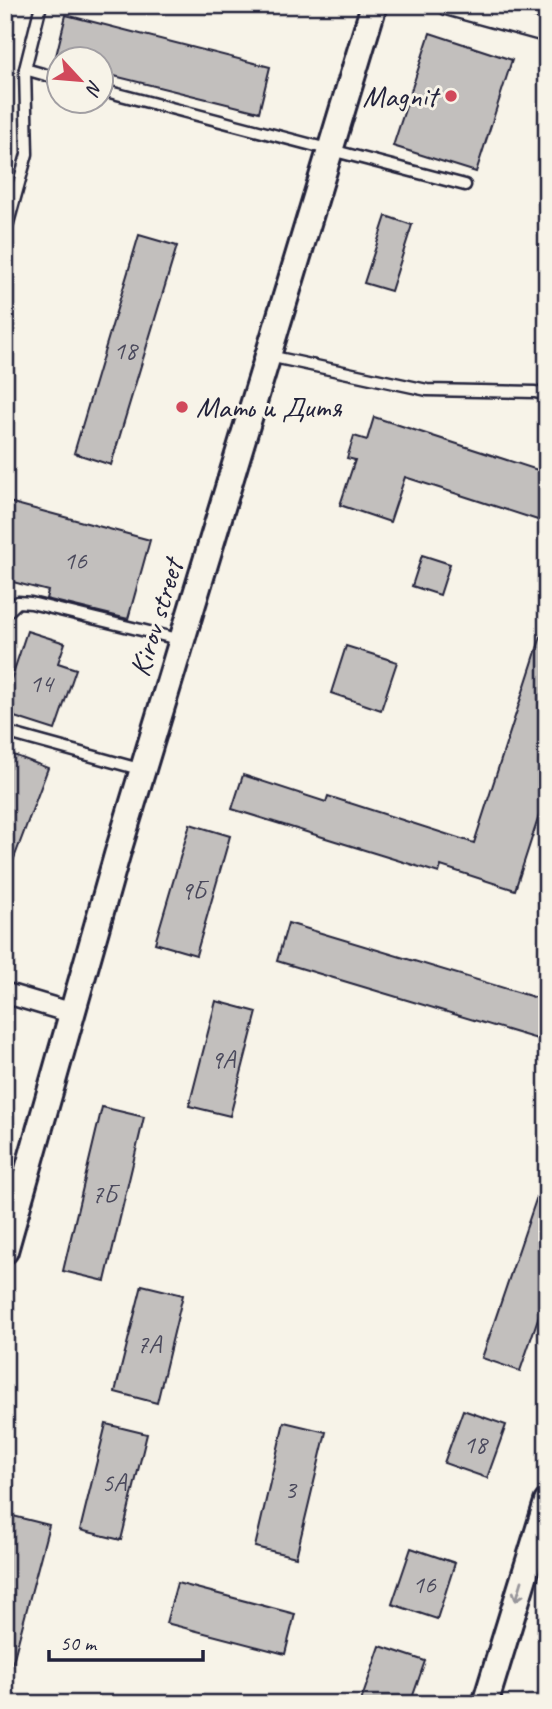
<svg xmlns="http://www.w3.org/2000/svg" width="552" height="1709" font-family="Caveat,sans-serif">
	<rect width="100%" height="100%" fill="#f7f3e8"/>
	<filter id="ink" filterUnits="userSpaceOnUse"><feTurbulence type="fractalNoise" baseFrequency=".0143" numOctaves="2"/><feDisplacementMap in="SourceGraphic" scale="14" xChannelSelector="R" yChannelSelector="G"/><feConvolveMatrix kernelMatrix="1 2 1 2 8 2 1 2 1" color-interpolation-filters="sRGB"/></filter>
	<g filter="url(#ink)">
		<!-- building -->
		<g fill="#c2bfbd" stroke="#22223b" stroke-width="2">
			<path d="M66 15 270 67 259 112 102 73V60H55Z"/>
			<path d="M430 33 512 60 476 172 393 146Z"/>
			<path d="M386 216 412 225 391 291 364 283Z"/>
			<path d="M139 235 177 246 111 465 74 453Z"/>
			<path d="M374 417 547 473V523L405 477 390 522 340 505 355 460 347 458 354 436 367 440Z"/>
			<path d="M5 501 150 540 128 619 46 599 48 591 5 580Z"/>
			<path d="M422 555 450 564 440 595 412 586Z"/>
			<path d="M543 630H547V791L515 890 441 866 439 873 232 809 243 775 326 802 328 796 474 843Z"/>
			<path d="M27 631 65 643 58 663 76 669 55 730 5 714V698Z"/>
			<path d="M346 646 397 662 381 710 331 693Z"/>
			<path d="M11 754 48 768 7 877 5 770Z"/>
			<path d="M190 824 230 836 196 955 155 943Z"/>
			<path d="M288 923 547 1001V1042L277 961Z"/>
			<path d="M216 1001 257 1012 230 1116 189 1106Z"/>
			<path d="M102 1107 144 1117 105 1281 63 1271Z"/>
			<path d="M544 1176 547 1177V1292L520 1371 482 1358Z"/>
			<path d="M142 1285 183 1295 157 1403 115 1392Z"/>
			<path d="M463 1410 506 1425 487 1478 444 1463Z"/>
			<path d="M284 1422 326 1432 296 1557 255 1547Z"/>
			<path d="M106 1424 147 1434 121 1540 80 1530Z"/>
			<path d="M5 1514 49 1525 11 1669H5Z"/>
			<path d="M411 1548 455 1563 437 1619 392 1604Z"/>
			<path d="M177 1583 295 1614 285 1654 166 1623Z"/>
			<path d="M380 1646 425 1661 410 1704H360Z"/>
		</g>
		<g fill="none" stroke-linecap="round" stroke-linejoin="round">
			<!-- service casing -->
			<g stroke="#22223b" stroke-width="15">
				<g id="service">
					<path d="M25 69 60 79"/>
					<path d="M102 90 465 185"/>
					<path d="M5 234 27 154 25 69 41 5"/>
					<path d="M269 356 427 390 535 392 547 395"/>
					<path d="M5 614 18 602 31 603 182 640"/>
					<path d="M5 732 143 770"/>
				</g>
			</g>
			<!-- minor casing -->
			<g stroke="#22223b" stroke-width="24">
				<g id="minor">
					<path d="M448 5 547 32"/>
					<path d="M5 993 72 1013"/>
				</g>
			</g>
			<!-- tertiary casing -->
			<g stroke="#22223b" stroke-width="30">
				<g id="tertiary">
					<path d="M5 1251 117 855 374 5"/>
					<path d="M485 1704 547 1502"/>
				</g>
			</g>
			<!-- service -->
			<use href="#service" stroke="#f7f3e8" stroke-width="10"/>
			<!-- minor -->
			<use href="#minor" stroke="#f7f3e8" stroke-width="19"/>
			<!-- tertiary -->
			<use href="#tertiary" stroke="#f7f3e8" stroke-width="24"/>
		</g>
		<!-- one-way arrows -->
		<defs><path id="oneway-shaft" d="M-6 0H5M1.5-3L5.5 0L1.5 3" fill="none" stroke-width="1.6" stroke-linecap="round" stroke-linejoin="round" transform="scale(1.75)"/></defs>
		<use stroke="#97959a" href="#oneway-shaft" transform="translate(519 1591) rotate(107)"/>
	</g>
	<!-- markers -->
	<g fill="#d1495b" stroke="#f7f3e8" stroke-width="2.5">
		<circle cx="451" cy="96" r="7"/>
		<circle cx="182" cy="407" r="7"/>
	</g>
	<g text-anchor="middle" stroke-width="6" stroke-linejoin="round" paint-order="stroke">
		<!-- number labels -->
		<g font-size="26" fill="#4a495c">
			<text x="125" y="359">18</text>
			<text x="75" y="569">16</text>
			<text x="41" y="692">14</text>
			<text x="193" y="899">9Б</text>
			<text x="223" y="1068">9А</text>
			<text x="104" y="1203">7Б</text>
			<text x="149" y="1353">7А</text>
			<text x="475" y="1453">18</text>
			<text x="114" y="1491">5А</text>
			<text x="290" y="1498">3</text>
			<text x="424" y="1593">16</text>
		</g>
		<!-- poi labels -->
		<g font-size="30" fill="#22223b" stroke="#f7f3e8" text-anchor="end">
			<text x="437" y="106">Magnit</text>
			<text x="196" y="417" text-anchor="start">Мать и Дитя</text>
		</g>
		<!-- street labels -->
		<g font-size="30" fill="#22223b" stroke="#f7f3e8">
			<text transform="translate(156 618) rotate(-73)" y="10">Kirov street</text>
		</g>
	</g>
	<!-- margin -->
	<rect width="552" height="1709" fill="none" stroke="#f7f3e8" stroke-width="28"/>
	<rect x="14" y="14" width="524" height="1681" fill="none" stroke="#22223b" stroke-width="2.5" filter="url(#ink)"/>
	<!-- north arrow -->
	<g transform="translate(80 80) rotate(116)"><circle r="33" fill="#f7f3e8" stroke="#a29fa3" stroke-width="2"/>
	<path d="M0-5L12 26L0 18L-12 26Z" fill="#d1495b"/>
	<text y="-10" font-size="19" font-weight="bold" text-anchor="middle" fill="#22223b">N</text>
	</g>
	<!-- scale -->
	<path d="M49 1650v10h154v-10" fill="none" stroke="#22223b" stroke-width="3.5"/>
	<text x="60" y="1650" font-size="21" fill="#22223b" stroke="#f7f3e8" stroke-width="5" paint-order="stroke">50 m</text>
</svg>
